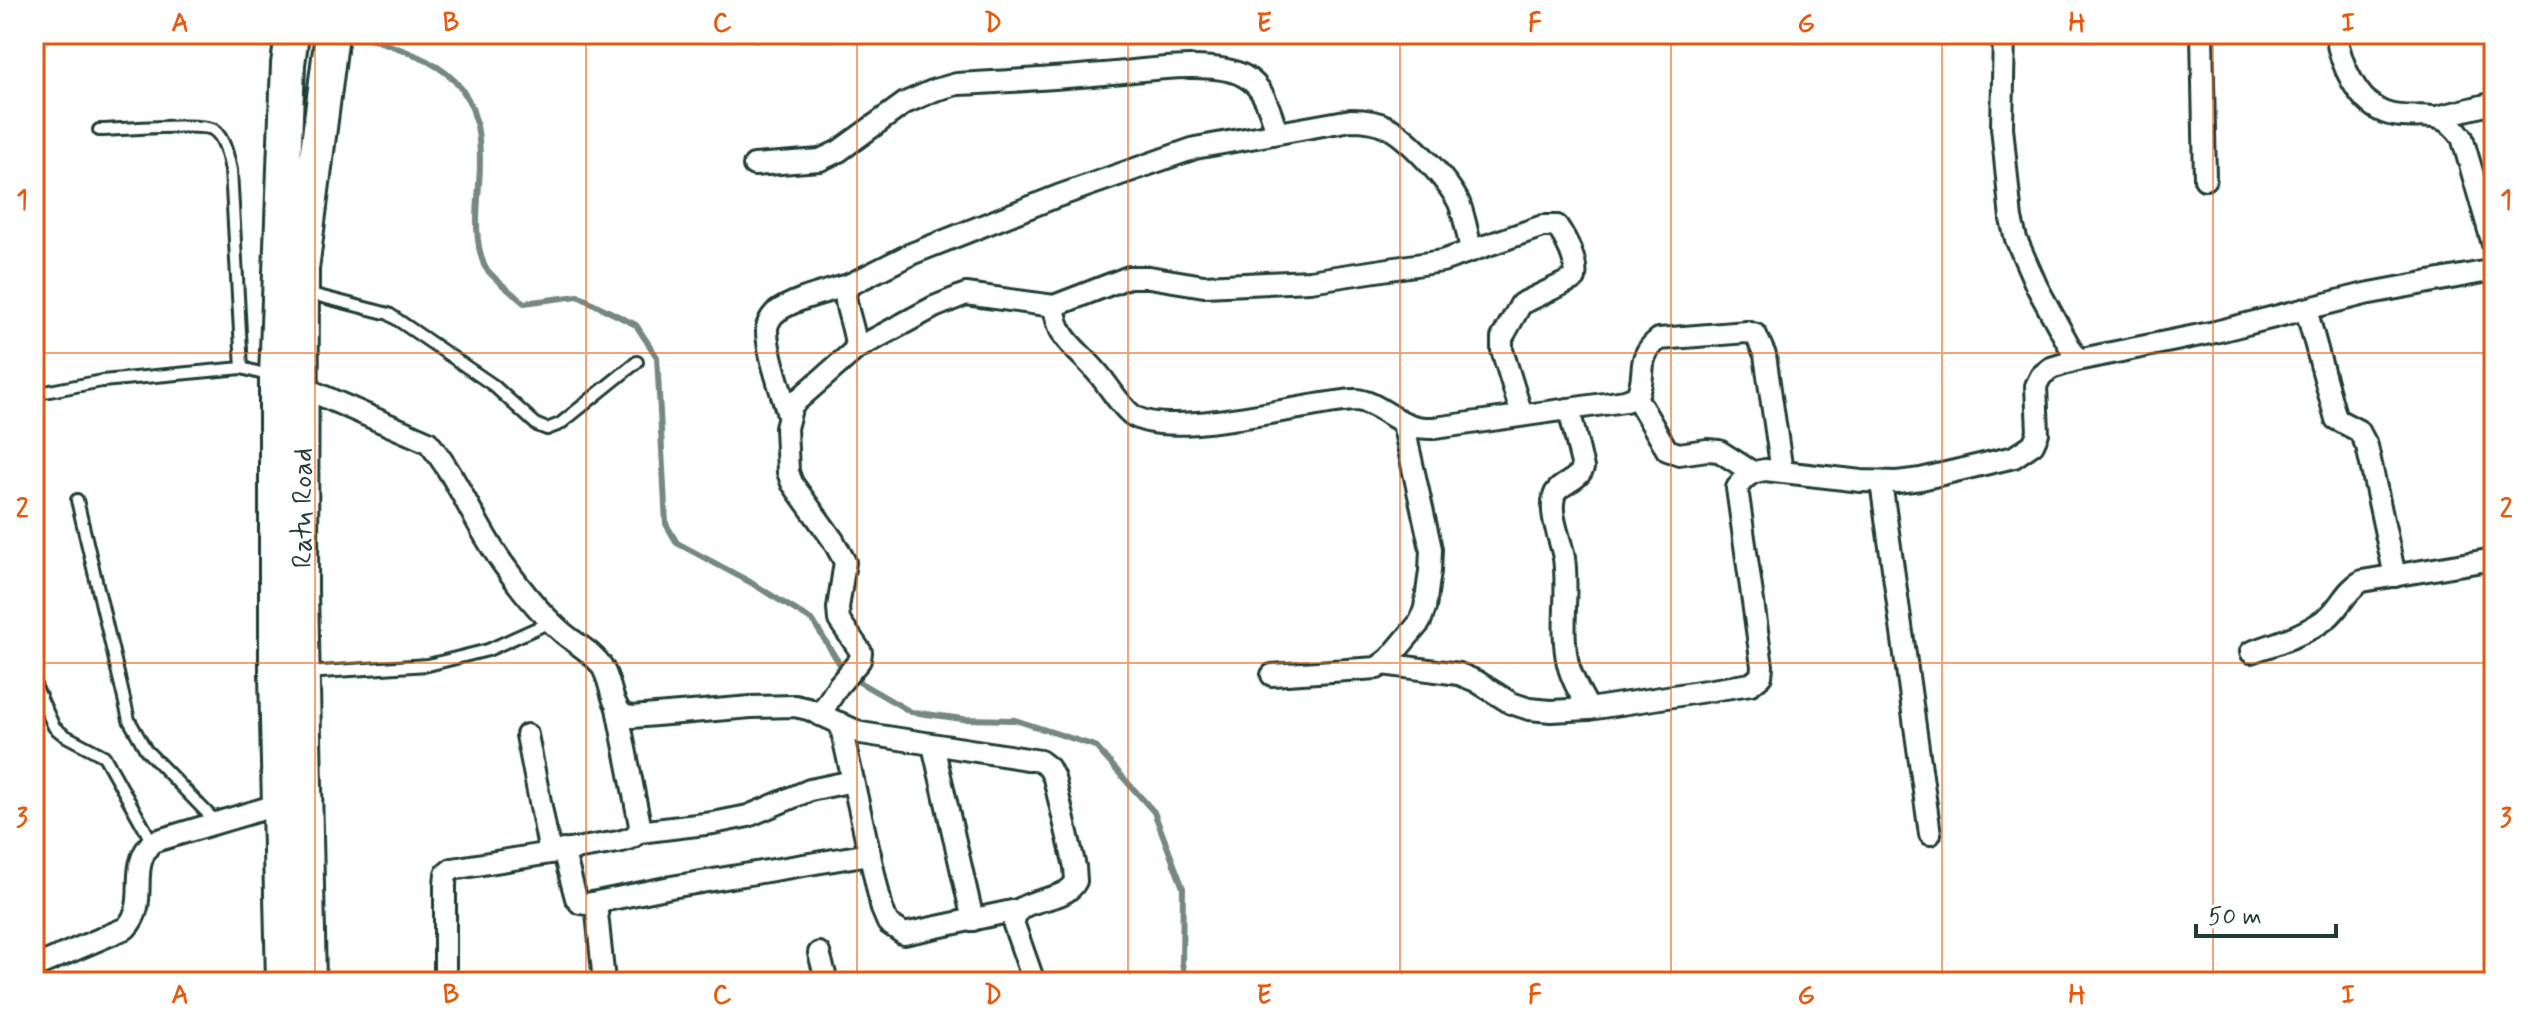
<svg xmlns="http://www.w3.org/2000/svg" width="2528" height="1016" font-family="Mynerve,sans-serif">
	<rect width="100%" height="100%" fill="#fff"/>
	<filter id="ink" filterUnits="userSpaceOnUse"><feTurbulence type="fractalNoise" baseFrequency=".0125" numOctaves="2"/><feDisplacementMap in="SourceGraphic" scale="16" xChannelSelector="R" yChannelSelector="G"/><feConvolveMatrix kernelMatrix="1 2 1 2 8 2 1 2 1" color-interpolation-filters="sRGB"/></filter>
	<g filter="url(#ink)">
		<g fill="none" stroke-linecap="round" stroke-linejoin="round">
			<!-- stream -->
			<g stroke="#758883" stroke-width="6">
				<path d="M356 34C447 63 487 79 479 185 477 211 474 240 484 265 489 276 514 294 524 303L578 296 636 325 657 357 666 524 677 543 750 582 813 621 844 671"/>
				<path d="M852 678 911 712 963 719 1015 720 1095 746 1154 812 1183 888 1182 963 1186 982"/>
			</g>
			<!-- service casing -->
			<g stroke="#1f3d34" stroke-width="16">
				<g id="service">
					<path d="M755 34H839"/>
					<path d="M99 130C119 130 202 122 214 130 225 139 228 157 231 170L242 368"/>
					<path d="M307 293 389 314 493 385 537 425 547 429 560 424 637 362"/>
					<path d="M34 394 102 381 242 368 271 376"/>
					<path d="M77 500 129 720 146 750 216 822"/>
					<path d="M306 673 428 665 488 650 550 622"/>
					<path d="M34 683 54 727 64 735 104 756 152 842"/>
				</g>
			</g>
			<!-- minor casing -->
			<g stroke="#1f3d34" stroke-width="26">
				<g id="minor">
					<path d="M2004 34 2002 127 2011 219 2016 239 2037 287 2077 360"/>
					<path d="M2202 34 2205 179"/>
					<path d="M2336 34C2340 63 2358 106 2389 114 2420 122 2440 105 2462 137L2494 248"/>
					<path d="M2437 117 2494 103"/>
					<path d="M754 165 820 160 839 151 905 103 935 90 957 84C1006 82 1055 78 1104 74 1140 71 1213 59 1244 76 1265 87 1270 112 1277 132"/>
					<path d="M1054 306C1059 342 1074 345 1096 371 1108 384 1117 402 1131 414 1165 442 1307 402 1355 400 1372 400 1390 417 1405 423 1415 428 1424 428 1435 428L1625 401 1636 397C1649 374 1633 359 1659 339L1747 332 1756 335 1765 355 1782 472"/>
					<path d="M2306 309 2336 419 2359 431 2367 446 2395 576"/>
					<path d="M856 349 934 307 966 294 1054 306 1129 277H1149L1204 286 1310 281 1442 261 1543 226H1557C1566 239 1578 262 1575 278L1521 304 1502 338V350L1522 415"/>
					<path d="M295 384 428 442C460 480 476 529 506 568 523 592 541 614 563 633 576 644 591 651 601 665 612 681 609 700 623 715L632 717 751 707 795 706 808 709 861 733 1040 761 1049 768 1054 778 1075 867 1076 881C1063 907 1013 893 1014 925L1034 982"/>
					<path d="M1636 397 1667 450 1679 454 1707 450 1719 451 1752 472"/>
					<path d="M1569 409 1583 468C1577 483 1556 484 1554 497 1549 515 1561 540 1564 558 1569 593 1560 629 1568 664 1572 680 1581 695 1589 709"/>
					<path d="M788 415C782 393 766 350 767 329 767 324 771 317 775 313 795 298 828 292 851 284"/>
					<path d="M1881 482 1930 834"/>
					<path d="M2251 652C2277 643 2305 635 2327 618 2341 606 2346 590 2362 581L2494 559"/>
					<path d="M1383 664 1459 674 1476 681 1511 703 1529 709 1551 711 1589 709 1751 684 1761 676 1762 666 1737 488C1745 476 1751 472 1765 470L1861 481 1897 482 1921 479 2014 457 2033 444 2038 433 2036 386 2041 376 2051 368 2077 360 2215 332 2365 294 2494 270"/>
					<path d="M1272 675 1377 668 1389 659 1420 622 1425 608 1430 571 1431 549 1403 423"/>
					<path d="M820 715 838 686 860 660 861 652 839 620 838 608 845 562 833 540 792 483 788 472 786 428 792 405 856 349C856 329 845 311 845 291L851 284 911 254 1058 196 1195 148 1351 120C1364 120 1376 121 1387 127 1408 137 1449 182 1459 203 1465 218 1468 235 1471 251"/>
					<path d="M840 723 882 909 888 923 904 934 1017 910"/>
					<path d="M527 735 550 853"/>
					<path d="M933 745 973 920"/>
					<path d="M639 832 713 823 748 816 810 790 853 781"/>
					<path d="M563 850 576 898 580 903 587 904 671 887 870 854"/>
					<path d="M596 903 604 982"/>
					<path d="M819 953 827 982"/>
					<path d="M34 967 126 928C151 901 126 870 152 842L280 804"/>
					<path d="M445 973V885L446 874 452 869 618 842C629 839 638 838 640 825L617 708"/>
				</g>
			</g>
			<!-- primary casing -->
			<g stroke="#1f3d34" stroke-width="38">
				<g id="primary">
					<path d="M283 982 276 675V377L288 64 292 34"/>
					<path id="s1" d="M309 982 301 589 302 269 332 34"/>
				</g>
			</g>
			<!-- service -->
			<use href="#service" stroke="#fff" stroke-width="10"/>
			<!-- minor -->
			<use href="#minor" stroke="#fff" stroke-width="20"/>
			<!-- primary -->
			<use href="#primary" stroke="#fff" stroke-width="32"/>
		</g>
	</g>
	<!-- grid -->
	<path fill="none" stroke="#e8590c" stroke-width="2" stroke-opacity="0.55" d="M315 34V982M586 34V982M857 34V982M1128 34V982M1400 34V982M1671 34V982M1942 34V982M2213 34V982M34 353H2494M34 663H2494"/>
	<g text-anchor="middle" stroke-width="6" stroke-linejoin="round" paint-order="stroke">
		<!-- street labels -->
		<g font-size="28" fill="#1f3d34" stroke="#fff">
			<text dy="10" stroke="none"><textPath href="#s1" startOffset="474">Ratu Road</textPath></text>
		</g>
	</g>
	<!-- margin -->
	<rect width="2528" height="1016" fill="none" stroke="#fff" stroke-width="88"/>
	<!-- scale -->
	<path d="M2196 924v12h140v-12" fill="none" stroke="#1f3d34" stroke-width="4"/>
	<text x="2208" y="924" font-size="24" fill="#1f3d34" stroke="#ffffff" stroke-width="6" paint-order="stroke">50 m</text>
	<rect x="44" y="44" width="2440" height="928" fill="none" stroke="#e8590c" stroke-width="3"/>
	<g font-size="26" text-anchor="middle" font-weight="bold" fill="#e8590c">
		<text x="180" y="31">A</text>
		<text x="451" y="31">B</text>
		<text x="722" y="31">C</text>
		<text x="993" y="31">D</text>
		<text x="1264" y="31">E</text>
		<text x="1535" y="31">F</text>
		<text x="1806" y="31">G</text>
		<text x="2077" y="31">H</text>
		<text x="2348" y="31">I</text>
		<text x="22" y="208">1</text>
		<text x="2506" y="208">1</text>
		<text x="22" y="517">2</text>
		<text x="2506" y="517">2</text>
		<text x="22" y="826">3</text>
		<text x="2506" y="826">3</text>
		<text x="180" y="1003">A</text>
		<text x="451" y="1003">B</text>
		<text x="722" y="1003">C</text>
		<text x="993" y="1003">D</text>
		<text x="1264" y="1003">E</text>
		<text x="1535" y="1003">F</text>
		<text x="1806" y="1003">G</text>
		<text x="2077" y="1003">H</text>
		<text x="2348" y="1003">I</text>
	</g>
</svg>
